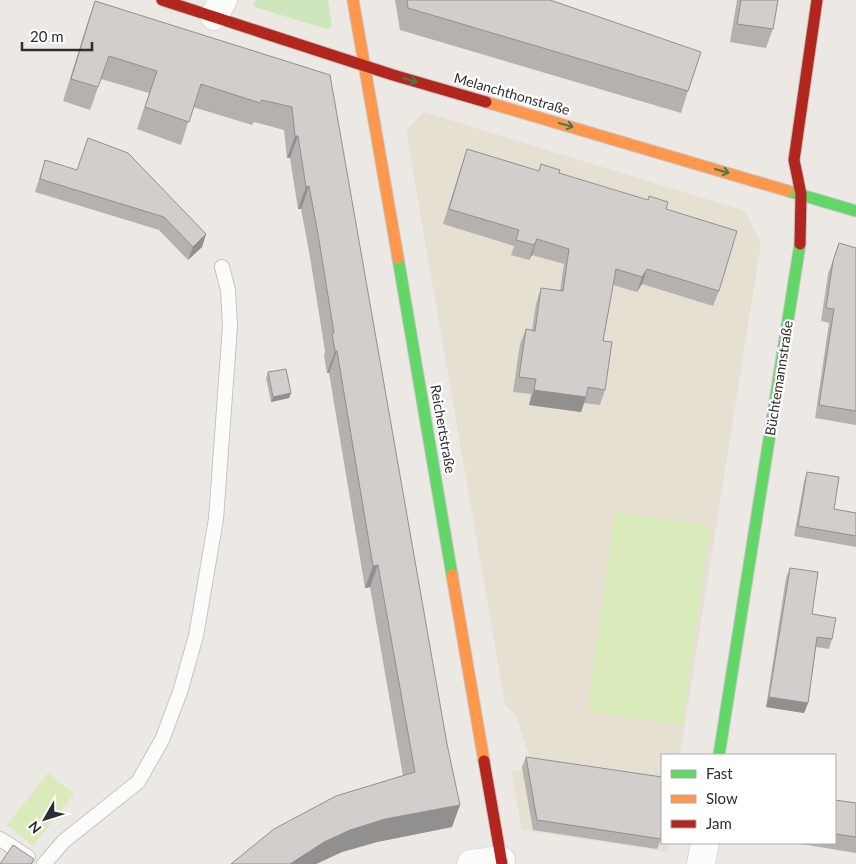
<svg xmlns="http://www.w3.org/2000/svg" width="856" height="864" font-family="Lato,sans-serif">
	<rect width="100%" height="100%" fill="#ece8e4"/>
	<!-- education -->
	<path fill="#e6e0d3" d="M424 112 745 211 761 243 680 755H662V843H669L668 852 522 830 511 771 520 770 529 756 516 716 505 704 406 131Z"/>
	<!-- grass -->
	<path fill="#cee6be" d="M257 0H328L332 25 329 28 326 29 255 7 253 3Z"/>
	<!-- pitch -->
	<g fill="#d9eabb">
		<path d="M615 512 710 526 682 725 587 712Z"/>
		<path d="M48 773 74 794 33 846 7 825Z"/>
	</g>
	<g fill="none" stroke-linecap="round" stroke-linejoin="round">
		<!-- lane casing -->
		<g stroke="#c5c4c5" stroke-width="16">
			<g id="lane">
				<path d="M0 839 28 857"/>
				<path d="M44 864 64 841 138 782 162 740 180 692 196 636 216 519 230 326 228 290 222 267"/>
			</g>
		</g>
		<!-- street casing -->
		<g stroke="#c5c4c5" stroke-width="29">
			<g id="street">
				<path d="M214 16 223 0"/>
				<path d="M471 864 501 860"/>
				<path d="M701 864 705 843"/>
			</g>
		</g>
		<!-- fast casing -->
		<g stroke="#c5c4c5" stroke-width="13">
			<g id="fast">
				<path d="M788 191 856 211"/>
				<path d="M398 258 452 575"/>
				<path d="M719 755 800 244"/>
			</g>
		</g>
		<!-- slow casing -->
		<g stroke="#c5c4c5" stroke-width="13">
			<g id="slow">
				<path d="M353 0 398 258"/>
				<path d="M486 102 788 191"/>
				<path d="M452 575 484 761"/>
			</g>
		</g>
		<!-- jam casing -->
		<g stroke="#c5c4c5" stroke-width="13">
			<g id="jam">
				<path d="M162 0 393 75 486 102"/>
				<path d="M800 244 801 194 794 160 817 0"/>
				<path d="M484 761 502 864"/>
			</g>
		</g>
		<!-- lane -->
		<use href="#lane" stroke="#fcfcfb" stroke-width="14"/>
		<!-- street -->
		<use href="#street" stroke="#fcfcfb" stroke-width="28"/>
		<!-- fast -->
		<use href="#fast" stroke="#63d668" stroke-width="11"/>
		<!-- slow -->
		<use href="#slow" stroke="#ff974d" stroke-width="11"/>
		<!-- jam -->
		<use href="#jam" stroke="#b3261e" stroke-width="11"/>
	</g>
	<!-- wall -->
	<g fill="#b4b1af">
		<path d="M395 0H550L688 91 681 113 400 30Z"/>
		<path d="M737 0H778L773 29 766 48 730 42Z"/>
		<path d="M95 1 330 75 452 827 377 842 342 852 316 864H231L403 776 370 587 365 588 329 373H327L324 356 325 351 310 257 301 209H298L290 158H287L284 130 254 122 252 125 193 107 181 145 137 129 149 93 101 79 90 110 63 101 87 24Z"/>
		<path d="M467 149 538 171 559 173 666 209 719 291 713 306 642 284 637 292 613 285 603 341 605 390 600 405 584 403 581 412 529 405 531 394 513 392 520 344 526 329 532 330 536 304 541 288 560 291 564 264 532 255 529 260 511 255 514 246 443 224 462 164Z"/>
		<path d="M45 160 206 234 202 247 188 260 159 230 35 192Z"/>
		<path d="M839 243 856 248V425L815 418 829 323 821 321 828 274Z"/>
		<path d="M268 372 291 393 289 398 271 402 266 378Z"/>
		<path d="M807 472 834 509 856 513V547L794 536 804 482Z"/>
		<path d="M790 568 812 614 832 639 829 649 816 647 808 703 804 713 766 707 786 578Z"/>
		<path d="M526 757 661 839 657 849 533 830 522 767Z"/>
		<path d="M835 800 856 803V853L795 843H835Z"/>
	</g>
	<!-- shaded-wall -->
	<g fill="#92908e">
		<path d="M295 136H298L290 158H287Z"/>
		<path d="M309 186 301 209H298L306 187Z"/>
		<path d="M206 234 202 247 188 260 193 247Z"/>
		<path d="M537 239 532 255 529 260 534 245Z"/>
		<path d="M647 269 642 284 637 292 642 277Z"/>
		<path d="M335 351H337L329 373H327Z"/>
		<path d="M534 390 586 397 581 412 529 405Z"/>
		<path d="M291 393 289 398 271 402 273 397Z"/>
		<path d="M378 565 370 587 365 588 373 566Z"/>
		<path d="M769 697 808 703 804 713 766 707Z"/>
		<path d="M460 805 452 827 377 842 342 852 316 864H290L324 842 350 830 385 819Z"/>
	</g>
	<!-- building -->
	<g fill="#d1cecb" stroke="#92908e">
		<path d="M407 0H550L701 52 688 91 408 8Z"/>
		<path d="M741 0H778L773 29 737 24Z"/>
		<path d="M95 1 330 75 447 744 460 805 385 819 350 830 324 842 290 864H231L274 829 336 796 415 772 378 565 373 566 337 351H335L332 334 334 333 318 234 309 186 306 187 298 136H295L292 107 262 100 260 103 201 84 189 122 145 107 157 71 109 56 98 87 71 79Z"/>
		<path d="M88 138 128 153 206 234 193 247 164 217 40 179 45 160 77 170Z"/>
		<path d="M467 149 539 171 541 164 560 170 559 173 648 200 649 196 668 202 666 209 737 231 719 291 647 269 642 277 616 269 603 341 612 342 605 390 588 387 586 397 534 390 536 379 519 377 526 329 535 331 541 288 563 291 569 249 537 239 534 245 516 240 519 230 449 209Z"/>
		<path d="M839 243 856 248V411L819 405 834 309 826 308 833 261Z"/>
		<path d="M286 369 291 393 273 397 268 372Z"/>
		<path d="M807 472 839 477 834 509 856 513V536L798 526Z"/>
		<path d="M790 568 818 572 812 614 836 618 832 639 817 637 808 703 769 697Z"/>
		<path d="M526 757 662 777V822L661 839 537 820Z"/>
		<path d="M835 800 856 803V837L835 834Z"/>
		<path d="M13 845 34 859 31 864H0Z"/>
	</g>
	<!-- one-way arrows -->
	<defs><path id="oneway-shaft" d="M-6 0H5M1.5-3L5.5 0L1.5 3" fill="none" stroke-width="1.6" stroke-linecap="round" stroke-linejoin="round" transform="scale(1.25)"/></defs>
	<g stroke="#467a48">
		<use href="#oneway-shaft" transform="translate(410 80) rotate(16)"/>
		<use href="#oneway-shaft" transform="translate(566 125) rotate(16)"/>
		<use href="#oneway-shaft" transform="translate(722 171) rotate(16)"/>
	</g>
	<g text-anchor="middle" stroke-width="4.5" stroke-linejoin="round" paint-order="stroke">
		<!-- street labels -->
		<g font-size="14" fill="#2e2e2e" stroke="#fff">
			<text transform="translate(512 94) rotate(16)" y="5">Melanchthonstraße</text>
			<text transform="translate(779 378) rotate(-81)" y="5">Büchtemannstraße</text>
			<text transform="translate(443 429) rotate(80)" y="5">Reichertstraße</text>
		</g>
	</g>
	<!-- legend -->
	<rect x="661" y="754" width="175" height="90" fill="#ffffff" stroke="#ababab"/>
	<rect x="671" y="770" width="25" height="8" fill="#63d668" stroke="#ababab"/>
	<text x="706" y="779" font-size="15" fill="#2e2e2e">Fast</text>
	<rect x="671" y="795" width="25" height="8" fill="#ff974d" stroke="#ababab"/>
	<text x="706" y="804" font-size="15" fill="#2e2e2e">Slow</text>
	<rect x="671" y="820" width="25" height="8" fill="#b3261e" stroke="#ababab"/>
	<text x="706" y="829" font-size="15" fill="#2e2e2e">Jam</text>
	<!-- north arrow -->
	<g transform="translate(45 819) rotate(231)" stroke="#ffffff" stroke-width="4" paint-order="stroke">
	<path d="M0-4L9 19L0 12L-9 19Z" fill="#2e2e2e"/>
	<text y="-8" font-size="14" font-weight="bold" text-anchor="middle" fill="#2e2e2e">N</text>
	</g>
	<!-- scale -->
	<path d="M22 42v8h70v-8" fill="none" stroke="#2e2e2e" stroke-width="2.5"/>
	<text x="30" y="42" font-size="15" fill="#2e2e2e" stroke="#ffffff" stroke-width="4" paint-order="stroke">20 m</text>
</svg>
